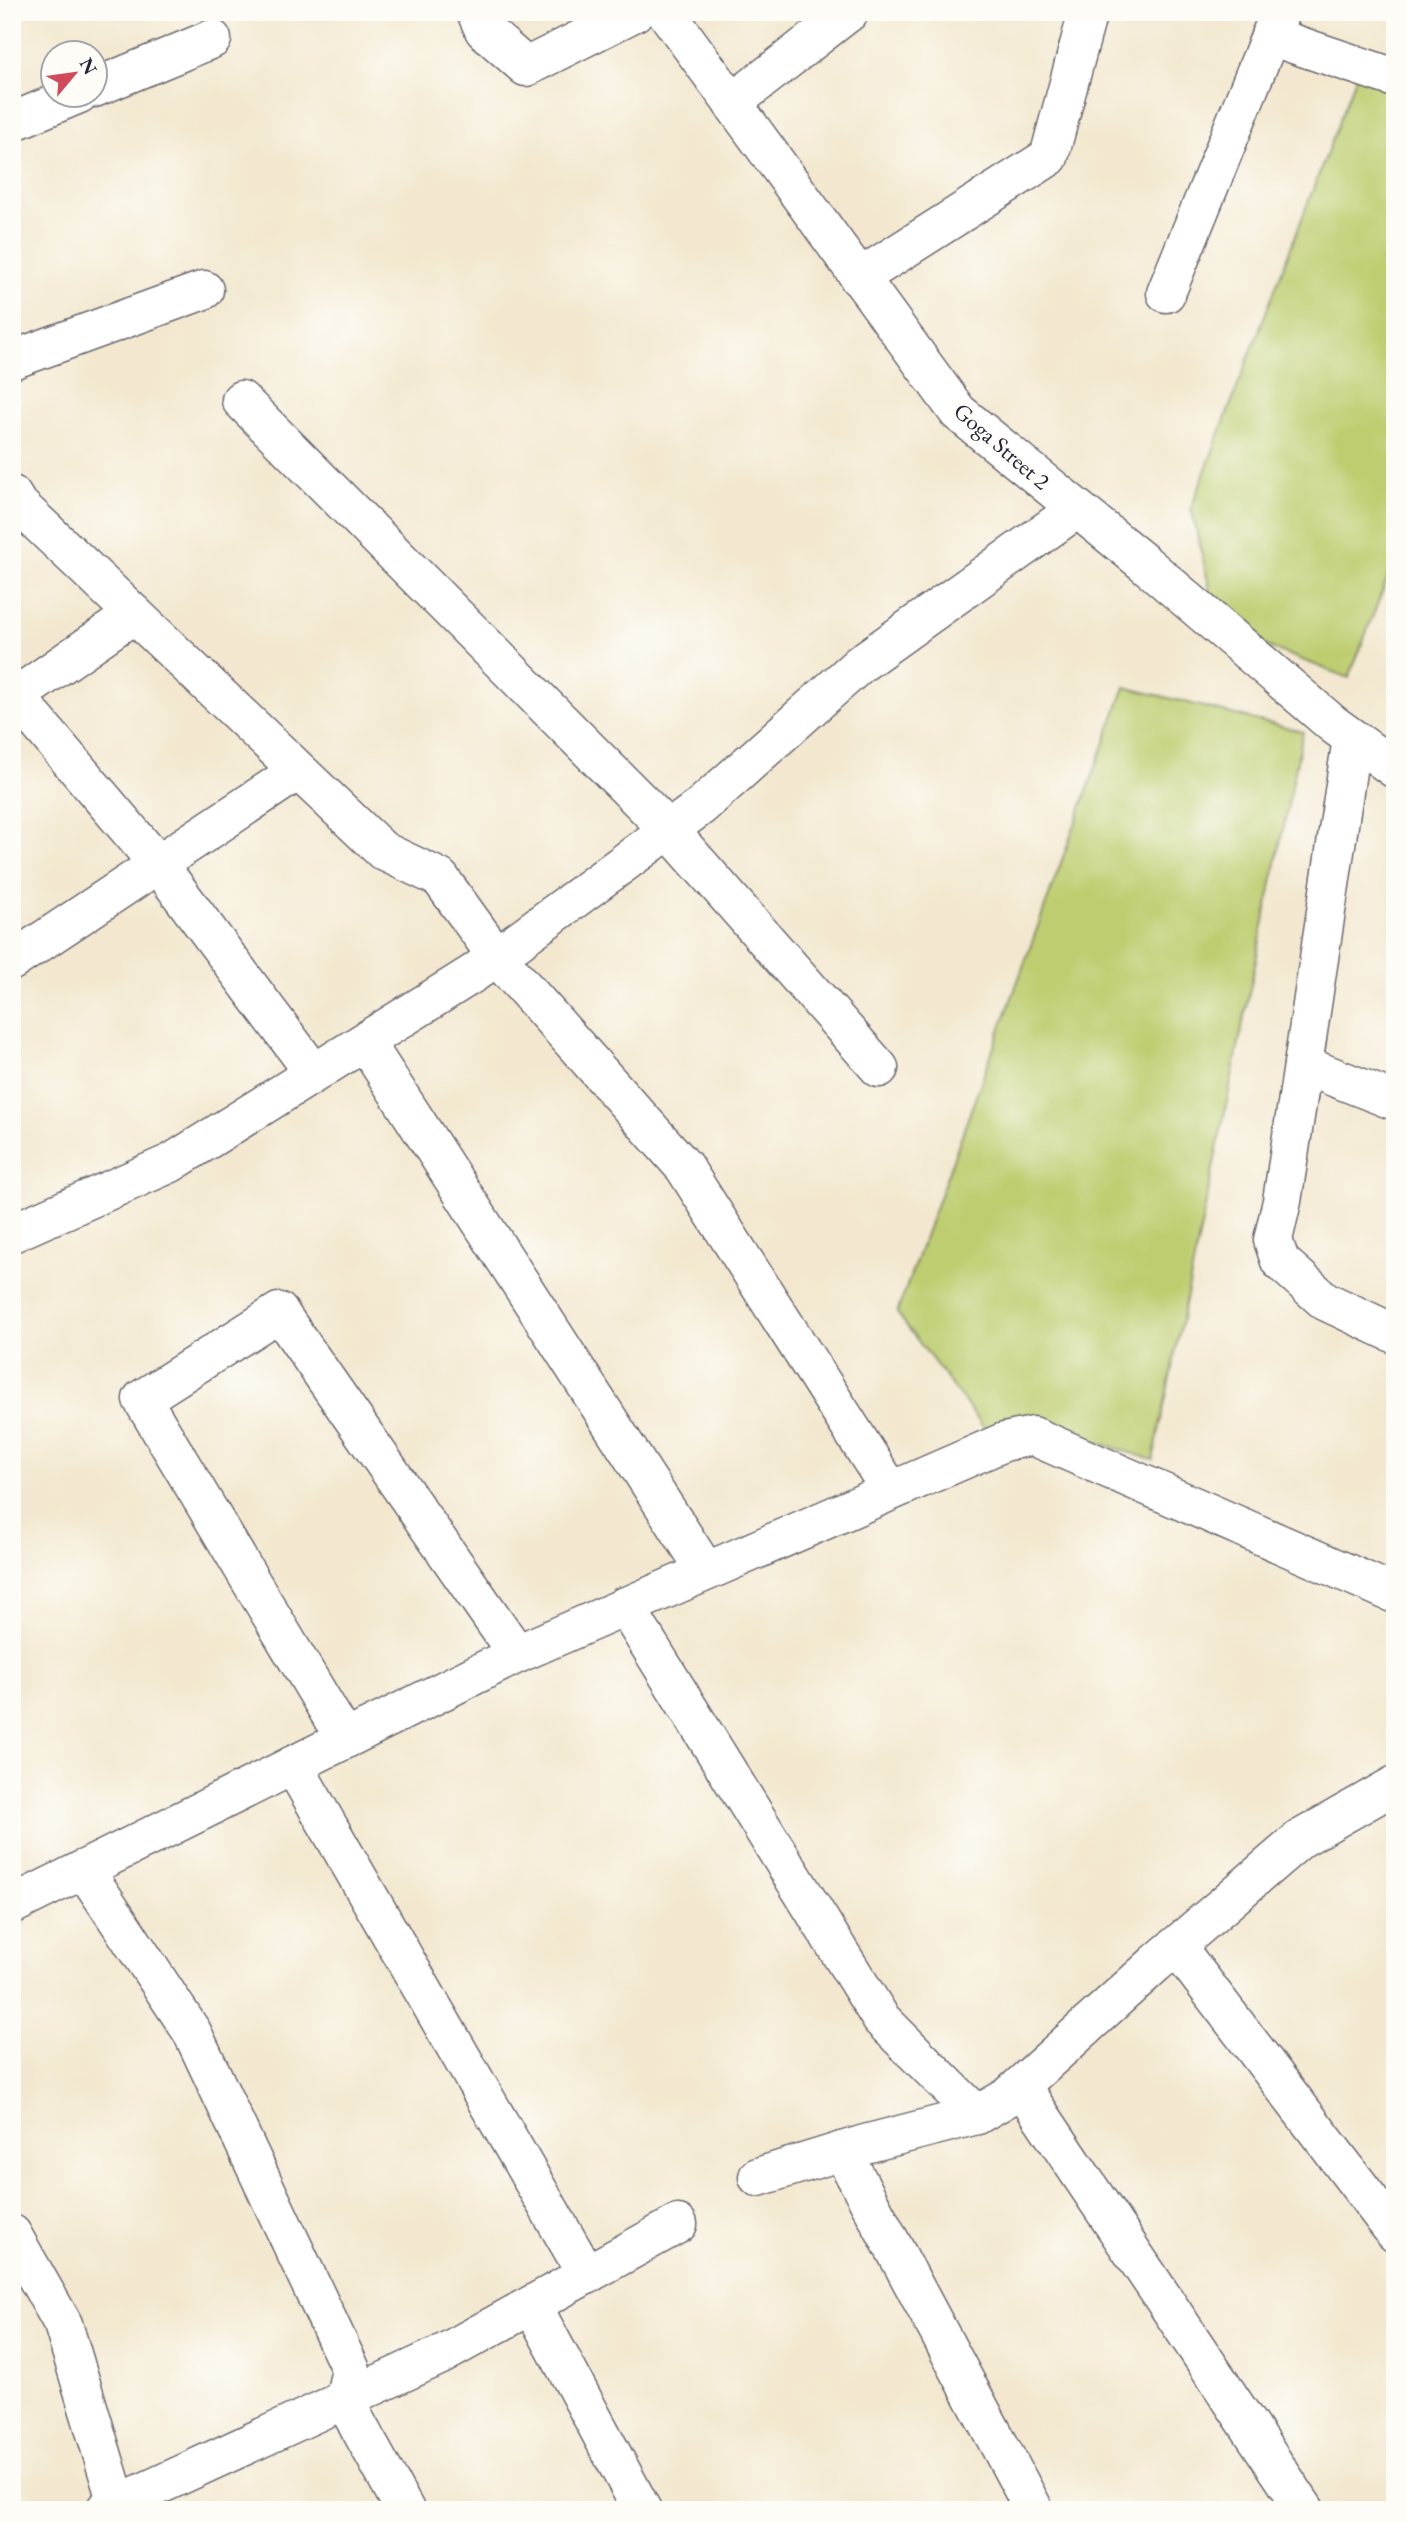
<svg xmlns="http://www.w3.org/2000/svg" width="1407" height="2522" font-family="'EB Garamond',serif">
	<rect width="100%" height="100%" fill="#fdfcf7"/>
	<filter id="ink" filterUnits="userSpaceOnUse"><feTurbulence type="fractalNoise" baseFrequency=".0143" numOctaves="2"/><feDisplacementMap in="SourceGraphic" scale="14" xChannelSelector="R" yChannelSelector="G"/><feConvolveMatrix kernelMatrix="1 2 1 2 8 2 1 2 1" color-interpolation-filters="sRGB"/></filter>
	<filter id="wash" filterUnits="userSpaceOnUse"><feTurbulence type="fractalNoise" baseFrequency=".00686" numOctaves="4" result="noise"/><feDisplacementMap in="SourceGraphic" scale="28" xChannelSelector="R" yChannelSelector="G"/><feGaussianBlur stdDeviation="1.57" result="paint"/><feColorMatrix in="noise" values="0 0 0 0 0 0 0 0 0 0 0 0 0 0 0 0 0 1.4 0 .05"/><feComposite in="paint" operator="in"/></filter>
	<g filter="url(#wash)">
		<rect width="100%" height="100%" fill="#f3e8cf"/>
		<!-- green -->
		<g fill="#becd70" stroke="#707856" stroke-width="2">
			<path d="M1358 72 1395 87V558L1349 678 1219 628 1191 508Z"/>
			<path d="M1125 687 1303 732 1153 1460 1036 1423 984 1428 897 1313Z"/>
		</g>
	</g>
	<g filter="url(#ink)">
		<g fill="none" stroke-linecap="round" stroke-linejoin="round">
			<!-- minor casing -->
			<g stroke="#6b676f" stroke-width="41">
				<g id="minor">
					<path d="M476 12 484 30 526 67 635 12"/>
					<path d="M666 12 958 412 1143 562 1334 725 1395 769"/>
					<path d="M1270 36 1395 78"/>
					<path d="M94 88 212 39"/>
					<path d="M732 103 849 12"/>
					<path d="M12 122 79 94"/>
					<path d="M859 278 1049 157 1088 12"/>
					<path d="M1166 293 1280 12"/>
					<path d="M12 360 204 290"/>
					<path d="M241 400 669 830 879 1068"/>
					<path d="M12 495 17 503 134 614 12 699"/>
					<path d="M134 614 383 851 440 878 497 957 684 1167 891 1491"/>
					<path d="M12 692 158 864 314 1073"/>
					<path d="M1352 738 1303 1065 1282 1201 1273 1240 1280 1261 1325 1301 1395 1334"/>
					<path d="M12 961 298 771"/>
					<path d="M365 1042 706 1571"/>
					<path d="M1303 1065 1395 1101"/>
					<path d="M12 1233 171 1163 474 973 700 807 860 664 1077 509"/>
					<path d="M625 1606 881 2019 977 2115"/>
					<path d="M345 1739 142 1399 279 1312 517 1654"/>
					<path d="M293 1765 587 2275"/>
					<path d="M84 1869 192 2032 351 2370 344 2400 405 2510"/>
					<path d="M12 1905 517 1654 1004 1442 1033 1436 1395 1594"/>
					<path d="M1176 1946 1395 2233"/>
					<path d="M1021 2086 1305 2510"/>
					<path d="M842 2151 1034 2510"/>
					<path d="M758 2177 865 2144 977 2115 1008 2097 1155 1964 1300 1839 1395 1785"/>
					<path d="M12 2234 63 2324 119 2510"/>
					<path d="M532 2305 642 2510"/>
					<path d="M105 2510 439 2356 678 2224"/>
				</g>
			</g>
			<!-- minor -->
			<use href="#minor" stroke="#fff" stroke-width="38"/>
		</g>
	</g>
	<g text-anchor="middle" stroke-width="6" stroke-linejoin="round" paint-order="stroke">
		<!-- street labels -->
		<g font-size="23" fill="#22223b" stroke="#fdfcf7">
			<text transform="translate(1002 446) rotate(41)" y="8">Goga Street 2</text>
		</g>
	</g>
	<!-- margin -->
	<rect width="1407" height="2522" fill="none" stroke="#fdfcf7" stroke-width="42"/>
	<!-- north arrow -->
	<g transform="translate(74 74) rotate(61)"><circle r="33" fill="#fdfcf7" stroke="#a5a5ac" stroke-width="2"/>
	<path d="M0-5L12 26L0 18L-12 26Z" fill="#d1495b"/>
	<text y="-10" font-size="19" font-weight="bold" text-anchor="middle" fill="#22223b">N</text>
	</g>
</svg>
